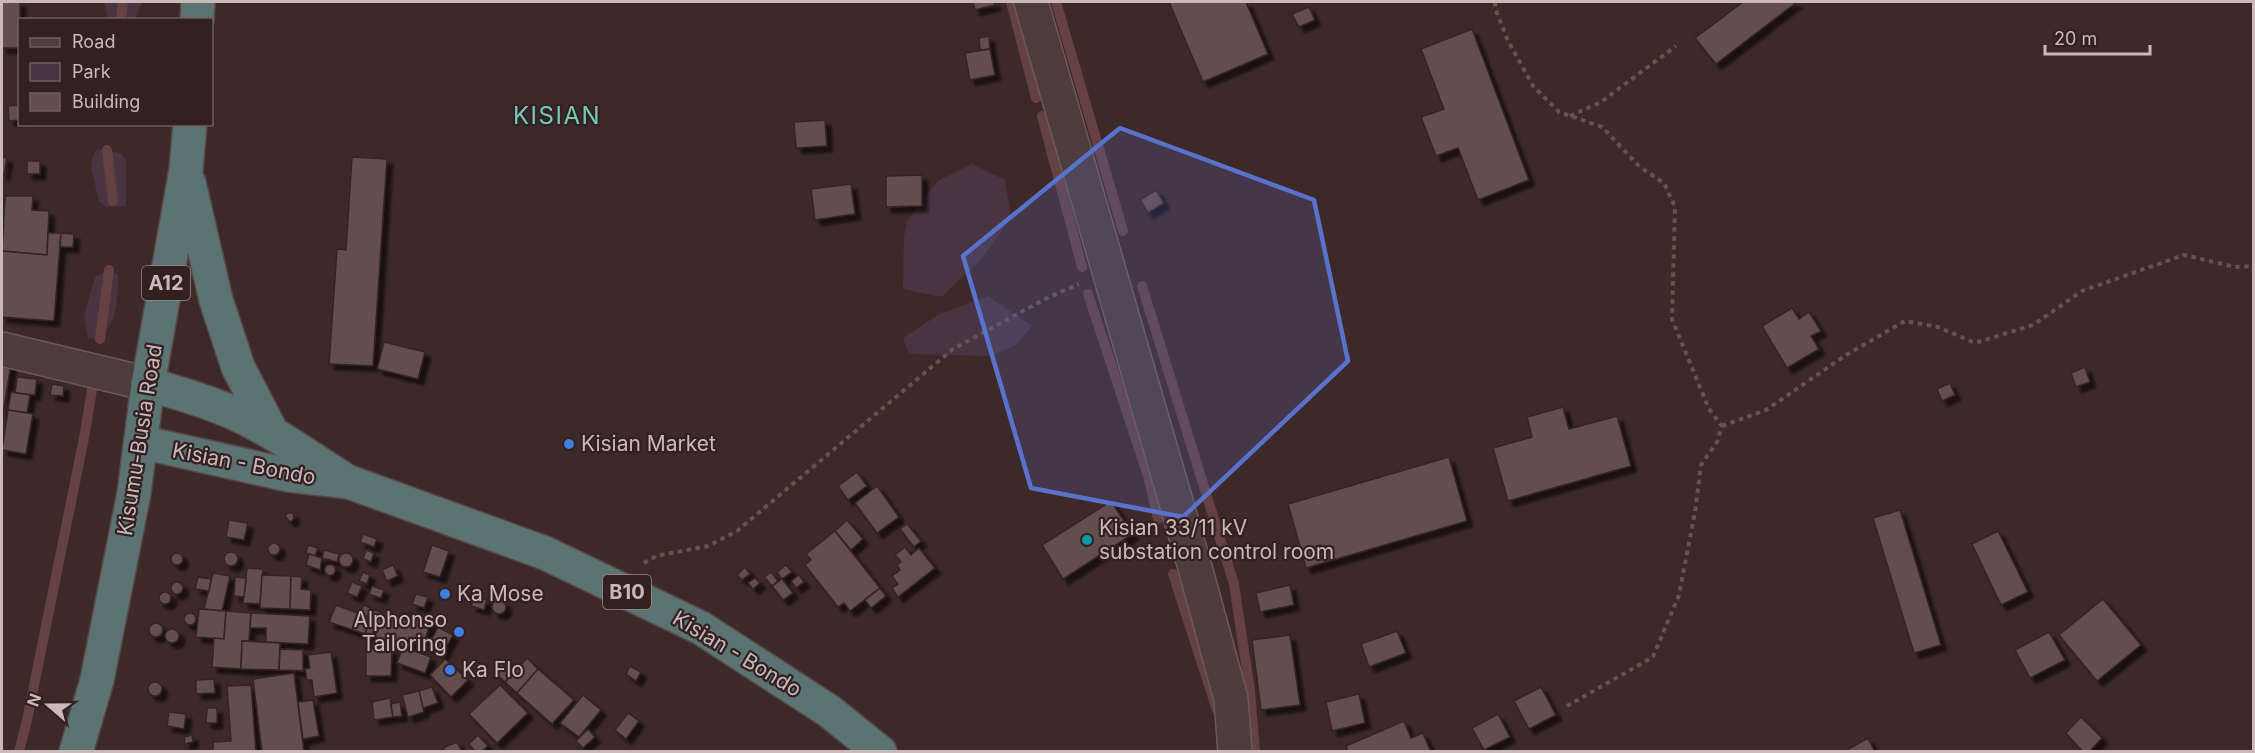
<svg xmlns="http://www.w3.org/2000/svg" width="2255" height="753" font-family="Inter,sans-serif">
	<defs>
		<filter id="shadow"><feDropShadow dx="5.5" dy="5.5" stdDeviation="1.5" flood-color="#0009"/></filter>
	</defs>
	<rect width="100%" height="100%" fill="#3e2929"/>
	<!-- green -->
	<g fill="#493542">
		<path d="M104 2H142L135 19 108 20Z"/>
		<path d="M97 149 120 153 126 160V206L107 207 99 201 91 168 92 158Z"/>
		<path d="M972 164 1005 180 1011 218 980 261 941 297 903 289 904 238 907 221 938 181Z"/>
		<path d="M109 270 118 275C118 299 117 321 100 339L88 338 84 315 95 277Z"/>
		<path d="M988 296 1032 326 1015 346 988 356 909 354 903 338 938 315Z"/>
	</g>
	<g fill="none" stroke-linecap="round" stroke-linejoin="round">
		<!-- stream -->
		<g stroke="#654141" stroke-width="10">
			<path d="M1011 2 1036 98"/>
			<path d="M1056 2 1123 231"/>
			<path d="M121 20 123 2"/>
			<path d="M1042 116 1082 267"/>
			<path d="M107 150 113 201"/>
			<path d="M1142 286 1234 584 1250 691 1255 752"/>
			<path d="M1088 294 1148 476 1158 519"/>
			<path d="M100 339 109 270"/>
			<path d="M1173 574 1217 710"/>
			<path d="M19 752 27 720 85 433 93 383"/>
		</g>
	</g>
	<!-- building -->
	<g fill="#644d4e" stroke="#352324" stroke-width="1.5" filter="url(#shadow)">
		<rect x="2" y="2" width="18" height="46"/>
		<path d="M973 2H994L995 5 975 10Z"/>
		<path d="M1169 2H1246L1268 54 1203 82Z"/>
		<path d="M1743 2H1797L1716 64 1695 38Z"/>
		<path d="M1309 7 1315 20 1299 27 1292 14Z"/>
		<path d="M1472 29 1529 180 1478 200 1458 148 1436 156 1421 117 1444 109 1421 49Z"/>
		<path d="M989 36 990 49 980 50 979 38Z"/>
		<path d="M990 49 995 75 970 80 965 53Z"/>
		<path d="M20 105V120L9 121 8 106Z"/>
		<path d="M825 120 827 146 796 148 794 122Z"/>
		<path d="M2 157 7 158 4 175 2 174Z"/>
		<path d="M352 157 387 159 373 366 329 364 337 249 346 250Z"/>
		<rect x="27" y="161" width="13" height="13"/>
		<path d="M922 175V206L886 207V176Z"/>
		<path d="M851 184 855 214 815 220 811 189Z"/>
		<path d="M1156 190 1164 203 1148 213 1140 200Z"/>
		<path d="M5 196H33L32 210 49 211 47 255 2 251Z"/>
		<path d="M48 233H61L54 321 2 317V251L47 255Z"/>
		<path d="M61 233 74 234 73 247H60Z"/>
		<path d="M1792 308 1799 319 1809 312 1821 331 1811 336 1819 349 1787 368 1762 326Z"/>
		<path d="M384 342 425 352 418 379 377 369Z"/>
		<path d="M2 362 11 364 2 420Z"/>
		<path d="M2085 367 2090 382 2076 387 2071 373Z"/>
		<path d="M17 377 37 379 35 395 15 393Z"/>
		<path d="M1950 383 1955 395 1942 401 1937 389Z"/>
		<path d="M52 384 64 386 63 396 50 395Z"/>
		<path d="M11 392 30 395 27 413 8 410Z"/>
		<path d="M1563 407 1569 429 1617 416 1631 466 1508 501 1493 448 1532 437 1527 417Z"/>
		<path d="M8 410 33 414 26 454 2 450Z"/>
		<path d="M1449 457 1467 521 1306 568 1288 504Z"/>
		<path d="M857 472 867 486 848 500 838 486Z"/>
		<path d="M877 486 899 517 877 533 855 503Z"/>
		<path d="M1111 501 1133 534 1063 579 1042 545Z"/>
		<path d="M1900 510 1941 645 1914 653 1873 518Z"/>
		<path d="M287 513H293L294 519 290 522 285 516Z"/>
		<path d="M229 520 248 523 244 540 226 537Z"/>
		<path d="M847 520 863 539 851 550 835 531Z"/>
		<path d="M907 524 921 541 914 547 900 529Z"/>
		<path d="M835 531 880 588 850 611 844 603 838 607 805 565 811 560 806 554Z"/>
		<path d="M1998 531 2028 592 2001 605 1972 544Z"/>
		<path d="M363 534 377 539 374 547 360 542Z"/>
		<circle cx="274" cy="549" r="6"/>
		<path d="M308 545 318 548 315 556 306 553Z"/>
		<path d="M432 545 449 551 440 577 423 572Z"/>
		<path d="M905 547 911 555 919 548 935 568 898 597 892 588 898 584 892 576 900 570 897 565 901 562 895 555Z"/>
		<path d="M324 550 339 554 337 562 322 558Z"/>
		<path d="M366 550 374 553 371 562 363 559Z"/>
		<circle cx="231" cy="559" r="7"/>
		<circle cx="177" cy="559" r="6"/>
		<circle cx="346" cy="560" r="7"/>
		<path d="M309 554 322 558 320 570 306 565Z"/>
		<circle cx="330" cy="570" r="5.5"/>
		<path d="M393 565 398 576 387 581 382 570Z"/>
		<path d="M786 565 792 572 782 579 777 572Z"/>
		<path d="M745 567 750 574 742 580 737 575Z"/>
		<path d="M247 568 263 569 260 604 243 603Z"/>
		<path d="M363 572 370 575 367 584 359 581Z"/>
		<path d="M771 572 778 581 772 586 764 577Z"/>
		<path d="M213 573 230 576 222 611 204 609Z"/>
		<path d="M262 575 291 576 290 609 260 608Z"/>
		<path d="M799 575 804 582 796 588 791 581Z"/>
		<path d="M291 576 302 577 301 589 311 590 310 610 290 609Z"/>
		<path d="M198 577 211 579 209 591 195 589Z"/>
		<path d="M235 577 246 578 244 597 234 596Z"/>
		<path d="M755 578 760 583 753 589 748 583Z"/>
		<path d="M782 579 793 593 783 600 772 586Z"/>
		<circle cx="177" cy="588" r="6"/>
		<path d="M352 582 362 586 357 597 347 593Z"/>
		<path d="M1290 585 1294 605 1260 612 1256 593Z"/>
		<path d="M372 586 384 590 381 598 369 594Z"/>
		<path d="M880 588 886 596 871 608 865 600Z"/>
		<circle cx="165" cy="598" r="6"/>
		<path d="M416 594 428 597 424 608 412 604Z"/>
		<path d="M474 597 487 600 484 610 471 606Z"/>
		<path d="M2103 599 2141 645 2097 681 2059 635Z"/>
		<circle cx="499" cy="607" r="7"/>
		<path d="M336 605 371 618 365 634 329 622Z"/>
		<path d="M364 605 374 610 371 618 360 613Z"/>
		<path d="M199 609 226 611 224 639 196 637Z"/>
		<path d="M374 610 405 620 408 613 431 621 423 646 409 642 407 648 365 634Z"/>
		<path d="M226 611 251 613 249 641H242L241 669 212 667 214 638 224 639Z"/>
		<path d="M251 613 310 616 308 644 266 642V628H250Z"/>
		<circle cx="190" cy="619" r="6"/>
		<circle cx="156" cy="630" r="7"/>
		<path d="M438 627 453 635 442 655 428 647Z"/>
		<circle cx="172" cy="636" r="7"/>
		<path d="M1397 631 1406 653 1369 667 1361 644Z"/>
		<path d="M2049 632 2065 660 2030 678 2015 650Z"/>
		<path d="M1290 635 1300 705 1261 710 1252 640Z"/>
		<path d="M242 641 280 643 279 670 241 669Z"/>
		<path d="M403 647 431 657 425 673 397 663Z"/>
		<path d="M366 648 392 649 391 676H366Z"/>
		<path d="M280 649 303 650V671L279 670Z"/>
		<path d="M331 652 337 693 314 697 312 680H307L305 669 310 668 308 655Z"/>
		<path d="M527 658 538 669 517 693 505 682Z"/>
		<path d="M445 659 468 680 451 697 430 675Z"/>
		<path d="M501 664 512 674 505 682 494 672Z"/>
		<path d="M630 666 641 672 636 681 626 674Z"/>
		<path d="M538 669 574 700 552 724 517 693Z"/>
		<path d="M294 673 304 751 262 752 253 679Z"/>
		<path d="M214 679 215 693 196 694V680Z"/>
		<circle cx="155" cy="689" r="7"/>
		<path d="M251 685 256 752H213V742L231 741 227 686Z"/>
		<path d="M500 685 528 713 497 743 469 714Z"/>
		<path d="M432 687 438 703 423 708 419 691Z"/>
		<path d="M1541 687 1556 715 1529 729 1514 701Z"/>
		<path d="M419 691 424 712 408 717 402 695Z"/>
		<path d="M1359 694 1365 723 1332 731 1326 702Z"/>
		<path d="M583 695 601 710 579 737 560 723Z"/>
		<path d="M390 698 393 717 374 720 372 702Z"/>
		<path d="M313 700 319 736 303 739 298 702Z"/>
		<path d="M400 702 402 716 393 717 391 704Z"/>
		<path d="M207 708H217V723H206Z"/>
		<path d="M169 712 186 714 184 729 167 726Z"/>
		<path d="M628 713 639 721 626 739 615 730Z"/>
		<path d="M1498 714 1510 737 1484 750 1472 728Z"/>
		<path d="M2081 717 2102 738 2089 752H2083L2066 733Z"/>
		<path d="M1404 721 1411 738 1423 733 1431 752H1348L1346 746Z"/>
		<path d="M588 729 595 737 583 748 576 741Z"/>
		<path d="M192 735 193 742 185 744 184 737Z"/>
		<path d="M478 735 488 746 481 752H476L469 744Z"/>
		<path d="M1868 738 1875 752H1843Z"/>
		<path d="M457 742 462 752H445L443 748Z"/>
	</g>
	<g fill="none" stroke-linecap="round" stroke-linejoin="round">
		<!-- minor casing -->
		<g stroke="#6c5a5b" stroke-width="36">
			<g id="minor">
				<path d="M1031 2 1196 571 1231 699 1235 752"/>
				<path d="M2 349 148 384"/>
			</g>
		</g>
		<!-- highway casing -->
		<g stroke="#594748" stroke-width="36">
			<g id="highway">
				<path d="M197 20 198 2"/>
				<path d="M189 183 216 300 238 367 272 433"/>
				<path d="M148 384C178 393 208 401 236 414 273 431 307 456 342 478"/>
				<path d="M141 442 288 475 349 482 545 553 701 628 829 711 880 752"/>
				<path d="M76 752 97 680 134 493 148 384 186 170 190 124"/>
			</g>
		</g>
		<!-- path -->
		<g stroke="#65525b" stroke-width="4" stroke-dasharray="4.5 4.5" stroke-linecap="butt">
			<path d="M1495 2V8L1508 41 1533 86 1559 112 1602 127 1640 167 1664 183 1675 207 1672 319 1709 409 1722 426 1717 442 1701 465 1695 512 1679 595 1653 657 1567 706"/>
			<path d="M1570 116 1601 102 1676 46"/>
			<path d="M1722 426 1766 410 1846 355 1905 321 1938 327 1975 343 2033 325 2082 291 2184 255 2235 267 2254 266"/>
			<path d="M644 563 656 556 708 546 737 531 953 349 1047 298 1079 284"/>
		</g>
		<!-- minor -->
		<use href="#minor" stroke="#4e3d3d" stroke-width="33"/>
		<!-- highway -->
		<use href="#highway" stroke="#5b7373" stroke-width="33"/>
	</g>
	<!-- marked area -->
	<path fill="#5973cd" fill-opacity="0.2" stroke="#5973cd" stroke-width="4.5" stroke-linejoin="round" d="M1120 128 1314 200 1348 361 1183 517 1031 488 963 256Z"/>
	<!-- markers -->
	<g fill="#3f7fe0" stroke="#332122" stroke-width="2">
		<circle cx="569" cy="444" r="6"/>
		<circle cx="445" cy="594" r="6"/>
		<circle cx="459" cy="632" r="6"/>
		<circle cx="450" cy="670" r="6"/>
	</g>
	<circle fill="#0f9aa8" stroke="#332122" stroke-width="2" cx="1087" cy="540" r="6"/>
	<g text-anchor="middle" stroke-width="4.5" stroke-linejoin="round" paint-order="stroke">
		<!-- shield labels -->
		<g fill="#332122" stroke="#9c8b8c" stroke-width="1.5">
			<rect x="142" y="266" width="48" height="34" rx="4.5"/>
			<rect x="603" y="575" width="48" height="34" rx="4.5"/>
		</g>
		<g font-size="20" font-weight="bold" fill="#c9b9b9">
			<text x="166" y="290">A12</text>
			<text x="627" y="599">B10</text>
		</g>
		<!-- street labels -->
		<g font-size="21" fill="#c9b9b9" stroke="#332122">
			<text transform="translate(140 440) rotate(-81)" y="7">Kisumu-Busia Road</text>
			<text transform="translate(244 464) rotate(11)" y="7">Kisian - Bondo</text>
			<text transform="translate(737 654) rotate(31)" y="7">Kisian - Bondo</text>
		</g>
		<!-- poi labels -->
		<g font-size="21" fill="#c9b9b9" stroke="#332122" text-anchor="start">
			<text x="581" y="451">Kisian Market</text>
			<text x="1099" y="535">Kisian 33/11 kV<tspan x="1099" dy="24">substation control room</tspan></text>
			<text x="457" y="601">Ka Mose</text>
			<text x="447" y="627" text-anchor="end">Alphonso<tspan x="447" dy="24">Tailoring</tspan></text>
			<text x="462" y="677">Ka Flo</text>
		</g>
		<!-- quarter labels -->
		<g font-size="24" letter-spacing="1.5" fill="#74c9bb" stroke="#332122">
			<text x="557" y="124">KISIAN</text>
		</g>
	</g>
	<!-- border -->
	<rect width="2255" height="753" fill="none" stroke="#c9b9b9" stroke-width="6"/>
	<!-- legend -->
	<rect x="18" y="18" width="195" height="108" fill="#332122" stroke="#6f5e5e" stroke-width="1.5"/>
	<rect x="30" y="38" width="30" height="9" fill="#4e3d3d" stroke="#6f5e5e" stroke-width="1.5"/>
	<text x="72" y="48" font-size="18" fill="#c9b9b9">Road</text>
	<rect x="30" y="63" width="30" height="18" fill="#493542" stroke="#6f5e5e" stroke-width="1.5"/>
	<text x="72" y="78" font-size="18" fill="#c9b9b9">Park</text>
	<rect x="30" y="93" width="30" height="18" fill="#644d4e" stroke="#6f5e5e" stroke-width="1.5"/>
	<text x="72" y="108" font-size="18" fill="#c9b9b9">Building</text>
	<!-- north arrow -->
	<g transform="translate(48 705) rotate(290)" stroke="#332122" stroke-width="4.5" paint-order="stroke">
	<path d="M0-4.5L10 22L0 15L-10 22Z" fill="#c9b9b9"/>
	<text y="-9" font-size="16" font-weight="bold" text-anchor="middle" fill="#c9b9b9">N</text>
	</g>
	<!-- scale -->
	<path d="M2045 45v9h105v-9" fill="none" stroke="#c9b9b9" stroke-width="3"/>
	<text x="2054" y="45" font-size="18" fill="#c9b9b9" stroke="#332122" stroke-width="4.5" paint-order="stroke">20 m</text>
</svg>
